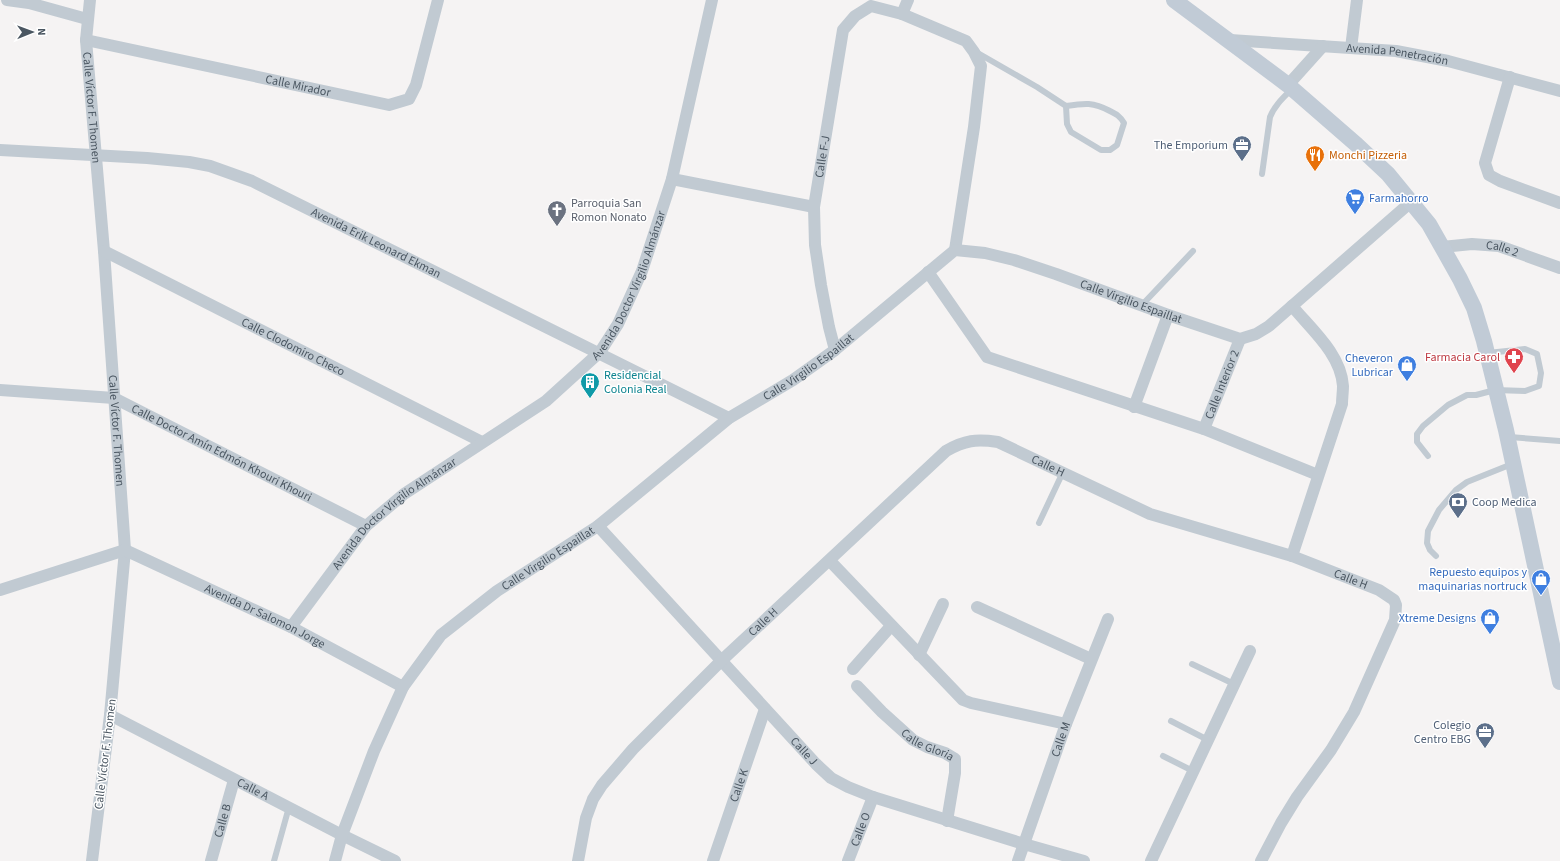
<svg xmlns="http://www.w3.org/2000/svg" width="1560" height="861" font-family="'Source Sans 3',sans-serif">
	<rect width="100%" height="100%" fill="#f5f3f3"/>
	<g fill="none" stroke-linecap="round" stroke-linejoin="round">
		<!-- service -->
		<g stroke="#c1cad2" stroke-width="6">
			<path d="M976 52 1037 87 1066 106 1067 124 1071 132 1101 150H1110L1117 145 1124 123C1120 116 1116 114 1110 111 1093 102 1085 103 1066 106"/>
			<path d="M1262 174 1270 117C1275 105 1283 98 1292 89"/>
			<path d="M1141 306 1193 251"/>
			<path d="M1509 437 1560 441"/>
			<path d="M1428 456 1417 442V434L1423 426 1448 405 1467 395H1476L1495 390 1525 391 1539 386 1541 373 1537 354 1525 349 1488 353"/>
			<path d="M1039 523 1063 472"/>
			<path d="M1436 556 1430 550 1427 543 1428 531 1439 510 1456 490 1467 482 1512 464"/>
			<path d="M1192 664 1234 684"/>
			<path d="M1171 721 1208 740"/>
			<path d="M1163 756 1193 771"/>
			<path d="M274 861 289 807"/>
		</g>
		<!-- minor -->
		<g stroke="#c1cad2" stroke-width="12">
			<path d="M7 0 29 3 87 19"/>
			<path id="s1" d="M90 0 86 40 104 251 125 550 110 715 92 861"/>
			<path d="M902 14 908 0"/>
			<path id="s2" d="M86 40 389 105 409 99 416 85 438 0"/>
			<path id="s3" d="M1230 40 1396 51 1448 61 1560 91"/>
			<path d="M1351 48 1357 0"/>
			<path d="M1510 77 1485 163 1489 175 1500 181 1560 203"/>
			<path d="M1288 85 1323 46"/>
			<path id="s4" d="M0 150 147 158 189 162 210 166 252 181 729 418"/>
			<path d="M672 179 814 207"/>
			<path id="s5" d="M1442 247 1472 244 1499 246 1560 268"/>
			<path id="s6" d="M104 251 482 442"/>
			<path d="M928 272 987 357 1204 429 1318 475"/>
			<path id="s7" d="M835 350 829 327 821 285 815 245 814 207 843 30 855 16 871 6 902 14 966 41 974 52 981 66 974 127 955 250"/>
			<path id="s8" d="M0 390 114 398 366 526"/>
			<path d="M1134 407 1168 315"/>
			<path id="s9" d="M1204 429 1240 339"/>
			<path id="s10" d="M598 526 816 764 831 778 848 787 873 797 1024 844 1084 861"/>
			<path d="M1292 556 1342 404C1342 398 1343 392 1343 386 1341 354 1311 329 1292 306"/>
			<path d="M830 561 963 700 971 703 1066 724"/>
			<path id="s11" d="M0 590 125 550 291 627 403 687"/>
			<path d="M977 607 1091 659"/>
			<path id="s12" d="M291 627 366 526 404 494 546 401 600 352 618 324 642 271 672 179 712 0"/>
			<path d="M919 655 943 604"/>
			<path d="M853 669 891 626"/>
			<path id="s13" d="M857 686 882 712 913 740 927 747 945 753 955 759V773L947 821"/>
			<path id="s14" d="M110 715 342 835 395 861"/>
			<path id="s15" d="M211 861 234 780"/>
			<path id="s16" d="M335 861 342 835 374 751 403 687 441 635 497 591 598 526 729 418 793 380 835 350 955 250 985 253 1014 260 1056 274 1168 315 1240 339 1256 334 1269 326 1411 202"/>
			<path id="s17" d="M578 861 586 818 593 799 602 785 633 749 721 661 946 451C965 440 976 439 998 442L1150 514 1292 556 1379 590 1394 600 1396 605 1395 620 1354 712 1331 750 1297 797 1281 823 1261 861"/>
			<path id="s18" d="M713 861 765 709"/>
			<path id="s19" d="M848 861 873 797"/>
			<path id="s20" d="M1018 861 1066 724 1108 619"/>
			<path d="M1151 861 1250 651"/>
		</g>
		<!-- secondary -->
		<path stroke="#c1cbd6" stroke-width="16" d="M1174 0 1288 85 1357 145 1388 174 1429 224 1442 247 1460 279 1474 308 1484 341 1506 430 1560 682"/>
	</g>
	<!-- icons -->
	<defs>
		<g id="office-pin" transform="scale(1)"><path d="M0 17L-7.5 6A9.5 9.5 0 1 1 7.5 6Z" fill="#5c6f8a" stroke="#fff"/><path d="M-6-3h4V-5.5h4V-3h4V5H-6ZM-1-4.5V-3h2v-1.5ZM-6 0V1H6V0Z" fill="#fff"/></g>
		<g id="restaurant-pin" transform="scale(1)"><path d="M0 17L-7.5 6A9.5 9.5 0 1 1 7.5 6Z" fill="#e8710a" stroke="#fff"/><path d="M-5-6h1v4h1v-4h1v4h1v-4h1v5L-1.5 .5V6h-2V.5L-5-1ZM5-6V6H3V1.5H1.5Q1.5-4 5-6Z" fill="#fff"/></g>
		<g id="supermarket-pin" transform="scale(1)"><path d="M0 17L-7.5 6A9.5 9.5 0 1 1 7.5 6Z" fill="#3f7fe0" stroke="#fff"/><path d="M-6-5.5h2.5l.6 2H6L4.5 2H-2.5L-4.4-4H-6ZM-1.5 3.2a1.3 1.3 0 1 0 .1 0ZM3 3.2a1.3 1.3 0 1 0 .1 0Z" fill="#fff"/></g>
		<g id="church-pin" transform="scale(1)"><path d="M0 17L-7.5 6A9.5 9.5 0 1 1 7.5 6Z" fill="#6b7280" stroke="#fff"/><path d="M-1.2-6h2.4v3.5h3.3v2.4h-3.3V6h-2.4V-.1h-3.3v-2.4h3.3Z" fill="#fff"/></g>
		<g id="pharmacy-pin" transform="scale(1)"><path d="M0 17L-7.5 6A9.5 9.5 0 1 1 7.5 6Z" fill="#e0444e" stroke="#fff"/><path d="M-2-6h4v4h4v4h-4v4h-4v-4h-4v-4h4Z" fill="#fff"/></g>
		<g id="shop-pin" transform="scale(1)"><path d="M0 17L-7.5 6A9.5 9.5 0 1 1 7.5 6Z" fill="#3f7fe0" stroke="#fff"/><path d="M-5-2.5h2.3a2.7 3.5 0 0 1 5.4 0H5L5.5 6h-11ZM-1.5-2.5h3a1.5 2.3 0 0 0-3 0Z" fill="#fff"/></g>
		<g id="building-pin" transform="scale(1)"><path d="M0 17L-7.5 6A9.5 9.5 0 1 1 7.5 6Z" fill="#0f9aa8" stroke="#fff"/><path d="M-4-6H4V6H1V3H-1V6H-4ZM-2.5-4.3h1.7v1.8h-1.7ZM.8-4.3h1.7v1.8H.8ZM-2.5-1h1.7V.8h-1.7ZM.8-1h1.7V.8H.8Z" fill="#fff"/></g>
		<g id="bank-pin" transform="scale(1)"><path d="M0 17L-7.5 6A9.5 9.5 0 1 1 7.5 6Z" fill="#5c6f8a" stroke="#fff"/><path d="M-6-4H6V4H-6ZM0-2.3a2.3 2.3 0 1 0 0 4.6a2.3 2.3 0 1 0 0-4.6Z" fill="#fff"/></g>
	</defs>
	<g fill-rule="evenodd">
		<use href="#office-pin" x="1242" y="145"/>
		<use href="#restaurant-pin" x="1315" y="155"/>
		<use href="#supermarket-pin" x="1355" y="198"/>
		<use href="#church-pin" x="557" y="210"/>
		<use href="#pharmacy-pin" x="1514" y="357"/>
		<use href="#shop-pin" x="1407" y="365"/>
		<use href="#building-pin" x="590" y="382"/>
		<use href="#bank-pin" x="1458" y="502"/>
		<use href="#shop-pin" x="1541" y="579"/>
		<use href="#shop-pin" x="1490" y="618"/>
		<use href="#office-pin" x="1485" y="732"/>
	</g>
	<g text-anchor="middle" stroke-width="3" stroke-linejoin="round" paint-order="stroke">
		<!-- street labels -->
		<g font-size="12" fill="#4a5661" stroke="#fff">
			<text dy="4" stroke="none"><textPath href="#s3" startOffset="168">Avenida Penetración</textPath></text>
			<text dy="4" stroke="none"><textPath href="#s2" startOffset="217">Calle Mirador</textPath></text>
			<text dy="4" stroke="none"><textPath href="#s1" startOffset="108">Calle Víctor F. Thomen</textPath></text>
			<text dy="4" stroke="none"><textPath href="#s7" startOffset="196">Calle F-J</textPath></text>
			<text dy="4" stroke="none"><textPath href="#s4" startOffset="394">Avenida Erik Leonard Ekman</textPath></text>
			<text dy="4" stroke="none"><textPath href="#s5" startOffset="61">Calle 2</textPath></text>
			<text dy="4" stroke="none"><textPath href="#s12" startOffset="491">Avenida Doctor Virgilio Almánzar</textPath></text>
			<text dy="4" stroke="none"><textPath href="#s16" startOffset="1079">Calle Virgilio Espaillat</textPath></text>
			<text dy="4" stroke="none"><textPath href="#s6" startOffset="212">Calle Clodomiro Checo</textPath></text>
			<text dy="4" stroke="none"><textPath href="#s16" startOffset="707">Calle Virgilio Espaillat</textPath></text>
			<text dy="4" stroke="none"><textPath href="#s9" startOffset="48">Calle Interior 2</textPath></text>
			<text dy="4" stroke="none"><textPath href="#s1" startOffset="432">Calle Víctor F. Thomen</textPath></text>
			<text dy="4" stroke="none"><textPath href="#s8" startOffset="235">Calle Doctor Amín Edmón Khouri Khouri</textPath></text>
			<text dy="4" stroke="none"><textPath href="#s17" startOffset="670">Calle H</textPath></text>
			<text dy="4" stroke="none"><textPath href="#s12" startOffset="155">Avenida Doctor Virgilio Almánzar</textPath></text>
			<text dy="4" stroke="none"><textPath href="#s16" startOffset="383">Calle Virgilio Espaillat</textPath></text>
			<text dy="4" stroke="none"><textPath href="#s17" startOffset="994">Calle H</textPath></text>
			<text dy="4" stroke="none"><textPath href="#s11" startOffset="286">Avenida Dr Salomon Jorge</textPath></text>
			<text dy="4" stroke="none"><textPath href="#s17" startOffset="310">Calle H</textPath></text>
			<text dy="4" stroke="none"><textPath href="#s20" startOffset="129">Calle M</textPath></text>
			<text dy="4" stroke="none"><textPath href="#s13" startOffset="93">Calle Gloria</textPath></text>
			<text dy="4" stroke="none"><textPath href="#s10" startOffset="305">Calle J</textPath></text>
			<text transform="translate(105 754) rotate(-83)" y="4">Calle Víctor F. Thomen</text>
			<text dy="4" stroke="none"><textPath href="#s18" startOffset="80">Calle K</textPath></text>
			<text dy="4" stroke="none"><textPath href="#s14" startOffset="161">Calle A</textPath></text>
			<text dy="4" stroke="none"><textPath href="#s15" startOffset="42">Calle B</textPath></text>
			<text dy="4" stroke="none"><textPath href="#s19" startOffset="34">Calle O</textPath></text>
		</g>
		<!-- service labels -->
		<g font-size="12" fill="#4e5e75" stroke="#fff" text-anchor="end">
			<text x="1228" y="149">The Emporium</text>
			<text x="1472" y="506" text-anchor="start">Coop Medica</text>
			<text x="1471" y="729">Colegio<tspan x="1471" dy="14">Centro EBG</tspan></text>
		</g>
		<!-- food labels -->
		<g font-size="12" fill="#c56008" stroke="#fff" text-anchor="start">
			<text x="1329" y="159">Monchi Pizzeria</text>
		</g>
		<!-- shop labels -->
		<g font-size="12" fill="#366cbe" stroke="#fff" text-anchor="end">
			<text x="1369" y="202" text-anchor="start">Farmahorro</text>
			<text x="1393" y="362">Cheveron<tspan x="1393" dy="14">Lubricar</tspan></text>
			<text x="1527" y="576">Repuesto equipos y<tspan x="1527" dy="14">maquinarias nortruck</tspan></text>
			<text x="1476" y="622">Xtreme Designs</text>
		</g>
		<!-- worship labels -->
		<g font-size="12" fill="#5b616d" stroke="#fff" text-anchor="start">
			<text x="571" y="207">Parroquia San<tspan x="571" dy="14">Romon Nonato</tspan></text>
		</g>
		<!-- health labels -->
		<g font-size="12" fill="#be3a42" stroke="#fff" text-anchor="end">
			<text x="1500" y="361">Farmacia Carol</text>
		</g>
		<!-- culture labels -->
		<g font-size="12" fill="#0d838f" stroke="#fff" text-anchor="start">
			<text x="604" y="379">Residencial<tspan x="604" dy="14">Colonia Real</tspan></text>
		</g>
	</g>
	<!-- north arrow -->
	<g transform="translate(32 32) rotate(89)" stroke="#ffffff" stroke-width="3" paint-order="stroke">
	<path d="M0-3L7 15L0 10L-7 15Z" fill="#4a5661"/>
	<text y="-6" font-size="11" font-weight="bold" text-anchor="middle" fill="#4a5661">N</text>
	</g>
</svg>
